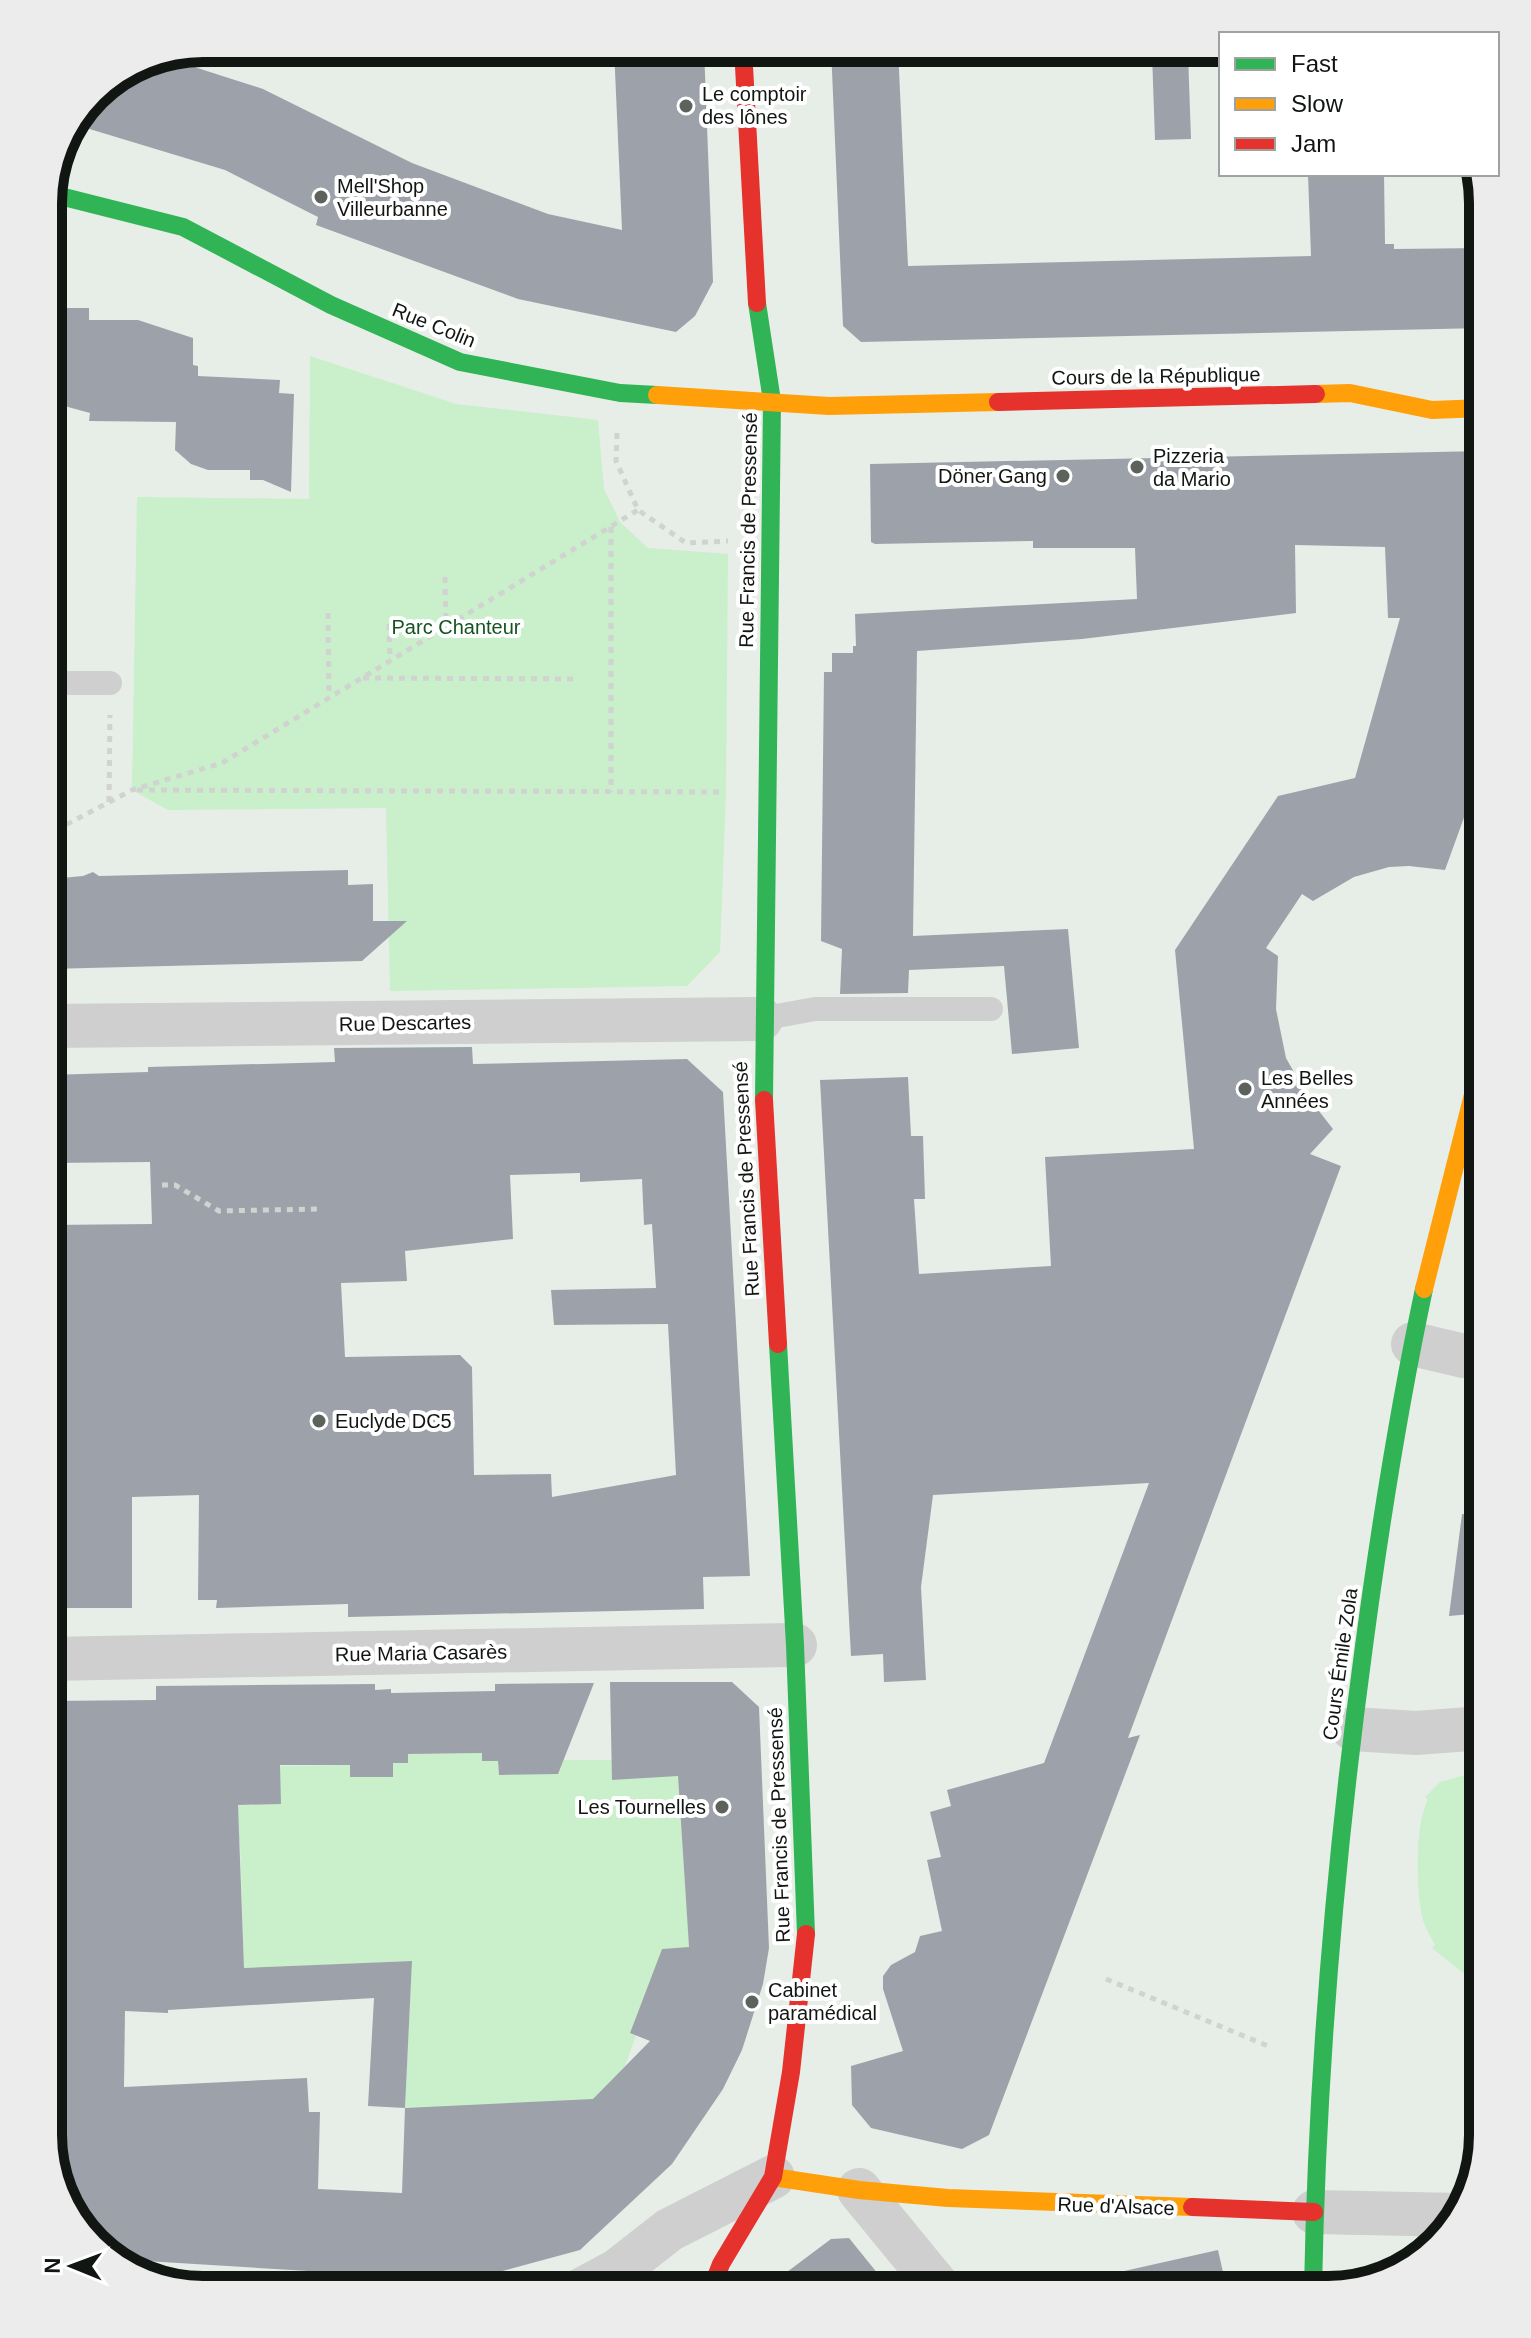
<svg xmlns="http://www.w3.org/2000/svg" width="1531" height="2338" font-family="Helvetica,sans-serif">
	<rect width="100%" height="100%" fill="#e7eee7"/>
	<!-- green -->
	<g fill="#c9efcb">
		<path d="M310 356 456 404 598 420 604 489 620 522 648 548 728 554 726 792 720 952 687 986 390 991 386 808 168 810 132 790 137 497 309 499Z"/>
		<path d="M482 1753V1761H498L499 1775 542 1760H612L613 1780 644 1778V1762L677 1760 689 1947 662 1949 630 2032 636 2035 625 2066 603 2089 595 2104 405 2108 412 1961 244 1968 240 1842 222 1806 280 1804V1766L350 1765 351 1777H393V1763H408V1754Z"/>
		<path d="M1483 1770V1976L1463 1973 1432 1948 1435 1945C1430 1936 1424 1926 1422 1916 1416 1889 1415 1823 1428 1800L1425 1797 1440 1782Z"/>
	</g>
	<!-- building -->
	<g fill="#9da2aa" fill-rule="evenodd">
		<path d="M614 48H704L713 282 695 316 676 332 518 299 316 225 318 217 225 170 73 124 94 93 144 60 160 56 263 89 412 163 548 214 622 230Z"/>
		<path d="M831 48H898L908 266 1311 256 1308 175 1384 174 1385 244H1394V249L1483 248V328L861 342 843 326Z"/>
		<path d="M1188 53 1191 139 1155 140 1152 54Z"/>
		<path d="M48 308H89V320H138L193 338V365L198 366V376L280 380 279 393 294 394 291 492 263 480H250V470H208L191 464 175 450 176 422 89 421 90 413 68 407 57 399 48 390Z"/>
		<path d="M1483 451V765L1445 870 1409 866 1389 867 1354 877 1313 901 1302 894 1266 948 1278 956 1276 1009 1286 1058 1308 1097 1333 1129 1310 1154 1341 1166 1128 1738 1140 1735 989 2135 962 2149 871 2128 852 2105 851 2066 903 2051 883 1989V1976L891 1965 915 1952 920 1936 942 1931 927 1860 941 1857 930 1812 951 1806 947 1790 1044 1763 1149 1483 933 1495 921 1587 926 1680 884 1682 883 1654 851 1656 820 1080 908 1077 911 1136H923L925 1199H914L919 1274 1051 1266 1045 1157 1194 1149 1175 950 1278 796 1355 778 1400 618H1388L1385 547 1295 545 1296 613 1082 639 917 651 913 936 1068 929 1079 1048 1012 1054 1004 966 909 970 908 993 840 994 842 949 821 941 824 672H832V653H853V646H856L855 614 1137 599 1135 548H1033V541L875 544 871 542 870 464Z"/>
		<path d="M348 870V885L373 884V921H407L362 961 48 969V890L61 878 83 876 93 872 99 876Z"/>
		<path d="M472 1047 473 1064 687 1059 723 1092 750 1576 703 1577 704 1609 348 1617V1604L216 1608 217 1600H198L199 1495 132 1497V1608H48V1225L152 1224 150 1162 48 1163V1075L148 1072V1067L335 1062 334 1048ZM580 1173V1182L642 1179 644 1225 652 1224 656 1288 551 1290 554 1325 668 1324 676 1475 552 1497 551 1474 474 1475 472 1367 460 1355 345 1357 341 1283 407 1281 405 1251 513 1239 510 1175Z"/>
		<path d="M1462 1514 1483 1516V1613L1449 1616Z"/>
		<path d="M610 1682H732L759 1707 769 1948 763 1984 742 2050 723 2089 672 2164 580 2250 484 2276 308 2271 113 2259 68 2212 48 2135V1701L156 1700V1686L375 1684V1690L391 1689V1693L495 1691V1684L594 1683 558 1774 499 1775 498 1761H482V1753L408 1754V1763H393V1777H350V1765H280L281 1804 238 1805 244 1968 412 1961 405 2108 593 2099 650 2041 630 2033 662 1949 689 1947 678 1776 612 1780ZM374 1998 368 2106 405 2108 402 2193 318 2189 320 2112H309L307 2078 124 2087 125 2011 168 2013V2010Z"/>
		<path d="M849 2238 891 2290H763L831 2239Z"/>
		<path d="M1218 2250 1227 2290H1104L1102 2276Z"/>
	</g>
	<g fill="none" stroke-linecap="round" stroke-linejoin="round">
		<!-- path -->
		<g stroke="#d1d3d1" stroke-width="5" stroke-dasharray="6 6" stroke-linecap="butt">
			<path d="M617 433 616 461 638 510 686 543 728 541"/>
			<path d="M611 527V792"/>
			<path d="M445 577 446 625"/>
			<path d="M328 613 329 697"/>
			<path d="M389 624 390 659"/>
			<path d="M363 678 576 679"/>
			<path d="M137 790 723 792"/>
			<path d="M109 802 110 715"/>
			<path d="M56 866V830L132 790 222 763 638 510"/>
			<path d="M162 1185H175L219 1211 318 1209"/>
			<path d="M1106 1979 1268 2046"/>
		</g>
		<!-- lane -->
		<g stroke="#cecfce" stroke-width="24">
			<path d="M48 683H110"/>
			<path d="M761 1019 815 1009H991"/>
		</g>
		<!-- street -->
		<g stroke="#cecfce" stroke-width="44">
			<path d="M48 1026 761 1019"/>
			<path d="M1413 1344 1464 1356 1483 1353"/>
			<path d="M48 1659 795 1645"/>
			<path d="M1353 1729 1416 1733 1483 1728"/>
			<path d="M859 2190 941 2290"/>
			<path d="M1314 2212 1460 2215"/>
			<path d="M581 2290 618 2270 669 2230 773 2177"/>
		</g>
		<!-- fast -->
		<g stroke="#30b455" stroke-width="18">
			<path d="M48 193 183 227 331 305 460 362 620 393 657 395"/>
			<path d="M757 303 772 401 764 1100"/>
			<path d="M778 1344 795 1645 806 1934"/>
			<path d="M1313 2290C1317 2074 1335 1860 1364 1646 1380 1526 1399 1407 1424 1289"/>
		</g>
		<!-- slow -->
		<g stroke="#ff9f0a" stroke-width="18">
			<path d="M1316 394 1350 393 1432 410 1483 408"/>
			<path d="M657 395 829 406 998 402"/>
			<path d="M1424 1289 1483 1055"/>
			<path d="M773 2177 859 2190 948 2198 1192 2207"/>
		</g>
		<!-- jam -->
		<g stroke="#e5322d" stroke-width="18">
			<path d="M743 48 757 303"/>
			<path d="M998 402 1316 394"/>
			<path d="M764 1100 778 1344"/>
			<path d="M1192 2207 1314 2212"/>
			<path d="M711 2290 721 2264 773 2177 791 2072 806 1934"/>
		</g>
	</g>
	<!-- markers -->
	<g fill="#5d625d" stroke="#fff" stroke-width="3">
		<circle cx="686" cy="106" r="8"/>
		<circle cx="321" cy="197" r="8"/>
		<circle cx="1137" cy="467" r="8"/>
		<circle cx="1063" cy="476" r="8"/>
		<circle cx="1245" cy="1089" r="8"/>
		<circle cx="319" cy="1421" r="8"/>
		<circle cx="722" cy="1807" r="8"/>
		<circle cx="752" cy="2002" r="8"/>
	</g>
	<g text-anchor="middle" stroke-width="8" stroke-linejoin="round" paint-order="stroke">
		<!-- poi labels -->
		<g font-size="20" fill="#121612" stroke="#fff" text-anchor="start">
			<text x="702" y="101">Le comptoir<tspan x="702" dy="23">des lônes</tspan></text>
			<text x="337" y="193">Mell'Shop<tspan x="337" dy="23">Villeurbanne</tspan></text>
			<text x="1153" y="463">Pizzeria<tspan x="1153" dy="23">da Mario</tspan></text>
			<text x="1047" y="483" text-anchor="end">Döner Gang</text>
			<text x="1261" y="1085">Les Belles<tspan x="1261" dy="23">Années</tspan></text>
			<text x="335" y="1428">Euclyde DC5</text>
			<text x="706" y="1814" text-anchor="end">Les Tournelles</text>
			<text x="768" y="1997">Cabinet<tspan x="768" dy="23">paramédical</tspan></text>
		</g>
		<!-- street labels -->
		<g font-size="20" fill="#121612" stroke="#fff">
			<text transform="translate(434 325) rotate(22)" y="7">Rue Colin</text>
			<text transform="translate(1156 376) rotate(-1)" y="7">Cours de la République</text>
			<text transform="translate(748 530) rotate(-89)" y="7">Rue Francis de Pressensé</text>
			<text transform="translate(405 1023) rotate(-1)" y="7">Rue Descartes</text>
			<text transform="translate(746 1179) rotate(-93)" y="7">Rue Francis de Pressensé</text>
			<text transform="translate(421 1653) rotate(-1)" y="7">Rue Maria Casarès</text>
			<text transform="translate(1340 1664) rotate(-82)" y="7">Cours Émile Zola</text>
			<text transform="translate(779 1825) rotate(-92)" y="7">Rue Francis de Pressensé</text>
			<text transform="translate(1116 2206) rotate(2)" y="7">Rue d'Alsace</text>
		</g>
		<!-- park labels -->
		<g font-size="20" fill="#14551f" stroke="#fff">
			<text x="456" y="634">Parc Chanteur</text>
		</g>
	</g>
	<!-- crop -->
	<path d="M0 0H1531V2338H0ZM203 62H1328A141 141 0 0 1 1469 203V2135A141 141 0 0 1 1328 2276H203A141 141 0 0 1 62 2135V203A141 141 0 0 1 203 62Z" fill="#ececec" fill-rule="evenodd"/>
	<path fill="none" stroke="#121612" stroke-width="10" d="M203 62H1328A141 141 0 0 1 1469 203V2135A141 141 0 0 1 1328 2276H203A141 141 0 0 1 62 2135V203A141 141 0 0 1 203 62Z"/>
	<!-- legend -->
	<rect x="1219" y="32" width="280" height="144" fill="#ffffff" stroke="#a0a2a0" stroke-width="2"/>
	<rect x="1235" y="58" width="40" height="12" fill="#30b455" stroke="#a0a2a0" stroke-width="2"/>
	<text x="1291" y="72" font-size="24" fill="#121612">Fast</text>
	<rect x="1235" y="98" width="40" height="12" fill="#ff9f0a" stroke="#a0a2a0" stroke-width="2"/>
	<text x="1291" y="112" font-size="24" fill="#121612">Slow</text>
	<rect x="1235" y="138" width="40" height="12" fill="#e5322d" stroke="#a0a2a0" stroke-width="2"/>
	<text x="1291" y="152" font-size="24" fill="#121612">Jam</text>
	<!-- north arrow -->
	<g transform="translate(72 2266) rotate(271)" stroke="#ffffff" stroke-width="6" paint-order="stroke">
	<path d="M0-6L14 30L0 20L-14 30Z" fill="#121612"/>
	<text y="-12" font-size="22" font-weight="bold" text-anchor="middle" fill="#121612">N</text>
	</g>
</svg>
